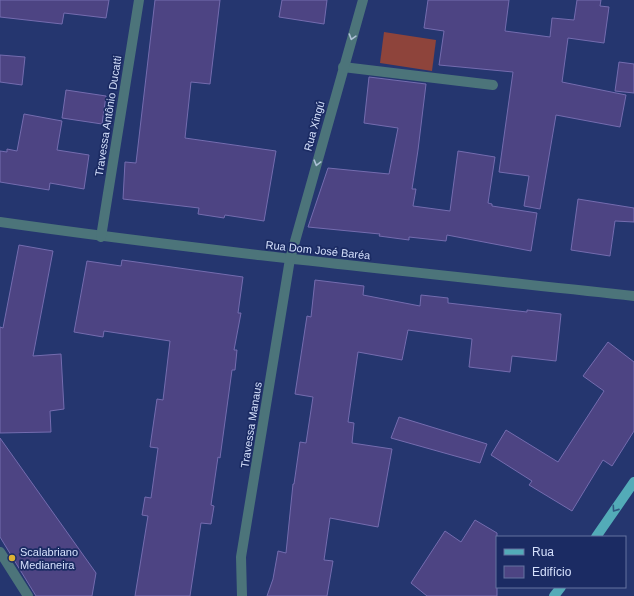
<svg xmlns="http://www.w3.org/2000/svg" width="634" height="596" font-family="Helvetica,sans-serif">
	<rect width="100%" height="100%" fill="#25366f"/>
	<!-- green -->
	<path fill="#8e443b" d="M384 32 436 40 432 71 380 63Z"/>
	<!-- building -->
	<g fill="#4d4483" stroke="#746caf">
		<path d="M0 0H109L106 18 64 13 62 24 0 17Z"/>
		<path d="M155 0H220L210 84 191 82 185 138 276 151 264 221 225 215 224 218 198 214 199 208 123 199 125 162 136 163Z"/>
		<path d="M282 0H327L324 24 279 17Z"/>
		<path d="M428 0H509L505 31 550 37 552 18 574 20 577 0H601L600 6 609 7 604 43 568 38 562 82 626 95 620 127 556 115 540 209 524 206 529 176 499 172 513 72 439 65 444 31 424 28Z"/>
		<path d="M0 55 25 57 22 85 0 82Z"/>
		<path d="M619 62 634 64V93L615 91Z"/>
		<path d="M369 77 426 84 418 150 412 189H416L413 206 450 211 458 151 495 157 488 203 492 204V206L537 213 531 251 447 235 446 241 409 237V240L379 236 380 234 308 227 328 168 389 174 398 128 364 123Z"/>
		<path d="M66 90 106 96 102 124 62 118Z"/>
		<path d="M24 114 62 121 57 150 89 155 84 189 50 183 49 190 0 182V151L7 152V149L17 151Z"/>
		<path d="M578 199 634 208V222L615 221 610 256 571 250Z"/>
		<path d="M19 245 53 251 33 356 61 354 64 409 50 411 51 432 0 433V327L3 328Z"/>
		<path d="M122 260 243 277 238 313H241L234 350H237L235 370H232L220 458 218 457 211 505 214 506 211 524 201 523 190 596H135L148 516 142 515 145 497 151 498 158 448 150 447 157 399 163 400 170 341 104 331 103 337 74 332 87 261 121 266Z"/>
		<path d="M315 280 364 286 363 295 420 306 421 295 448 298V303L527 312V310L561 314 556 361 512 356 510 372 469 367 472 339 408 330 402 360 358 352 348 422 354 423 352 443 392 449 378 527 330 518 324 560 333 561 327 596H267L273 579 278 551 286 553 293 484H294L300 442 306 443 313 397 295 394 307 316 311 317Z"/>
		<path d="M608 342 634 362V431L612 466 603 460 572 511 529 485 532 481 491 455 506 430 558 462 604 391 583 376Z"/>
		<path d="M399 417 487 444 480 463 391 438Z"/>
		<path d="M0 438 96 573 92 596H36L0 537Z"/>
		<path d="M475 520 497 533V596H427L411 583 445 531 461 542Z"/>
	</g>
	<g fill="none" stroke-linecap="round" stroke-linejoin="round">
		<!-- minor -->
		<g stroke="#4c747a" stroke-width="10">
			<path d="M343 67 493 85"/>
			<path d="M0 222C211 252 422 273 634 296"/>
			<path d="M101 237 139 0"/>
			<path d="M0 552 28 596"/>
			<path d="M242 596 241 557 290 259 363 0"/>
		</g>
		<!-- major -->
		<g stroke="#53abb8" stroke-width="10">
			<path d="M596 537 634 482"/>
			<path d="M554 596 561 587"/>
		</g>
	</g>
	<!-- one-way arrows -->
	<defs><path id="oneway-chevron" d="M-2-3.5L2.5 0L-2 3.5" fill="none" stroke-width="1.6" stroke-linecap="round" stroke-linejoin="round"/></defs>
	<g stroke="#acc0d5">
		<use href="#oneway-chevron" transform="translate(352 37) rotate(107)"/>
		<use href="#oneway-chevron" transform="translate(317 163) rotate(105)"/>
	</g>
	<use stroke="#2f5881" href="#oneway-chevron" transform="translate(615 509) rotate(125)"/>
	<!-- markers -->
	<circle fill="#ddb133" stroke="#1b2b63" stroke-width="1.5" cx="12" cy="558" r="4"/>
	<g text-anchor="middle" stroke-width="3.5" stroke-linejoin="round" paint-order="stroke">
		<!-- street labels -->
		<g font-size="11" fill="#d5e0fc" stroke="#1b2b63">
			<text transform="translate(108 116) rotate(-81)" y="4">Travessa Antônio Ducatti</text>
			<text transform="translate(314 126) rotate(-75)" y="4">Rua Xingú</text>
			<text transform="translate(318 250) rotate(6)" y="4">Rua Dom José Baréa</text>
			<text transform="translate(251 425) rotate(-81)" y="4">Travessa Manaus</text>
		</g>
		<!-- poi labels -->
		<g font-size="11" fill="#d5e0fc" stroke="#1b2b63" text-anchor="start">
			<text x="20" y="556">Scalabriano<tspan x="20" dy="13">Medianeira</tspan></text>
		</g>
	</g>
	<!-- legend -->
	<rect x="496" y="536" width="130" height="52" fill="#1b2b63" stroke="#6573a0"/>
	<rect x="504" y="549" width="20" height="6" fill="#53abb8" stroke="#6573a0"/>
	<text x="532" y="556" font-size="12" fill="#d5e0fc">Rua</text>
	<rect x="504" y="566" width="20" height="12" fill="#4d4483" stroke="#6573a0"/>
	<text x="532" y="576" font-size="12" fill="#d5e0fc">Edifício</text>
</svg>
